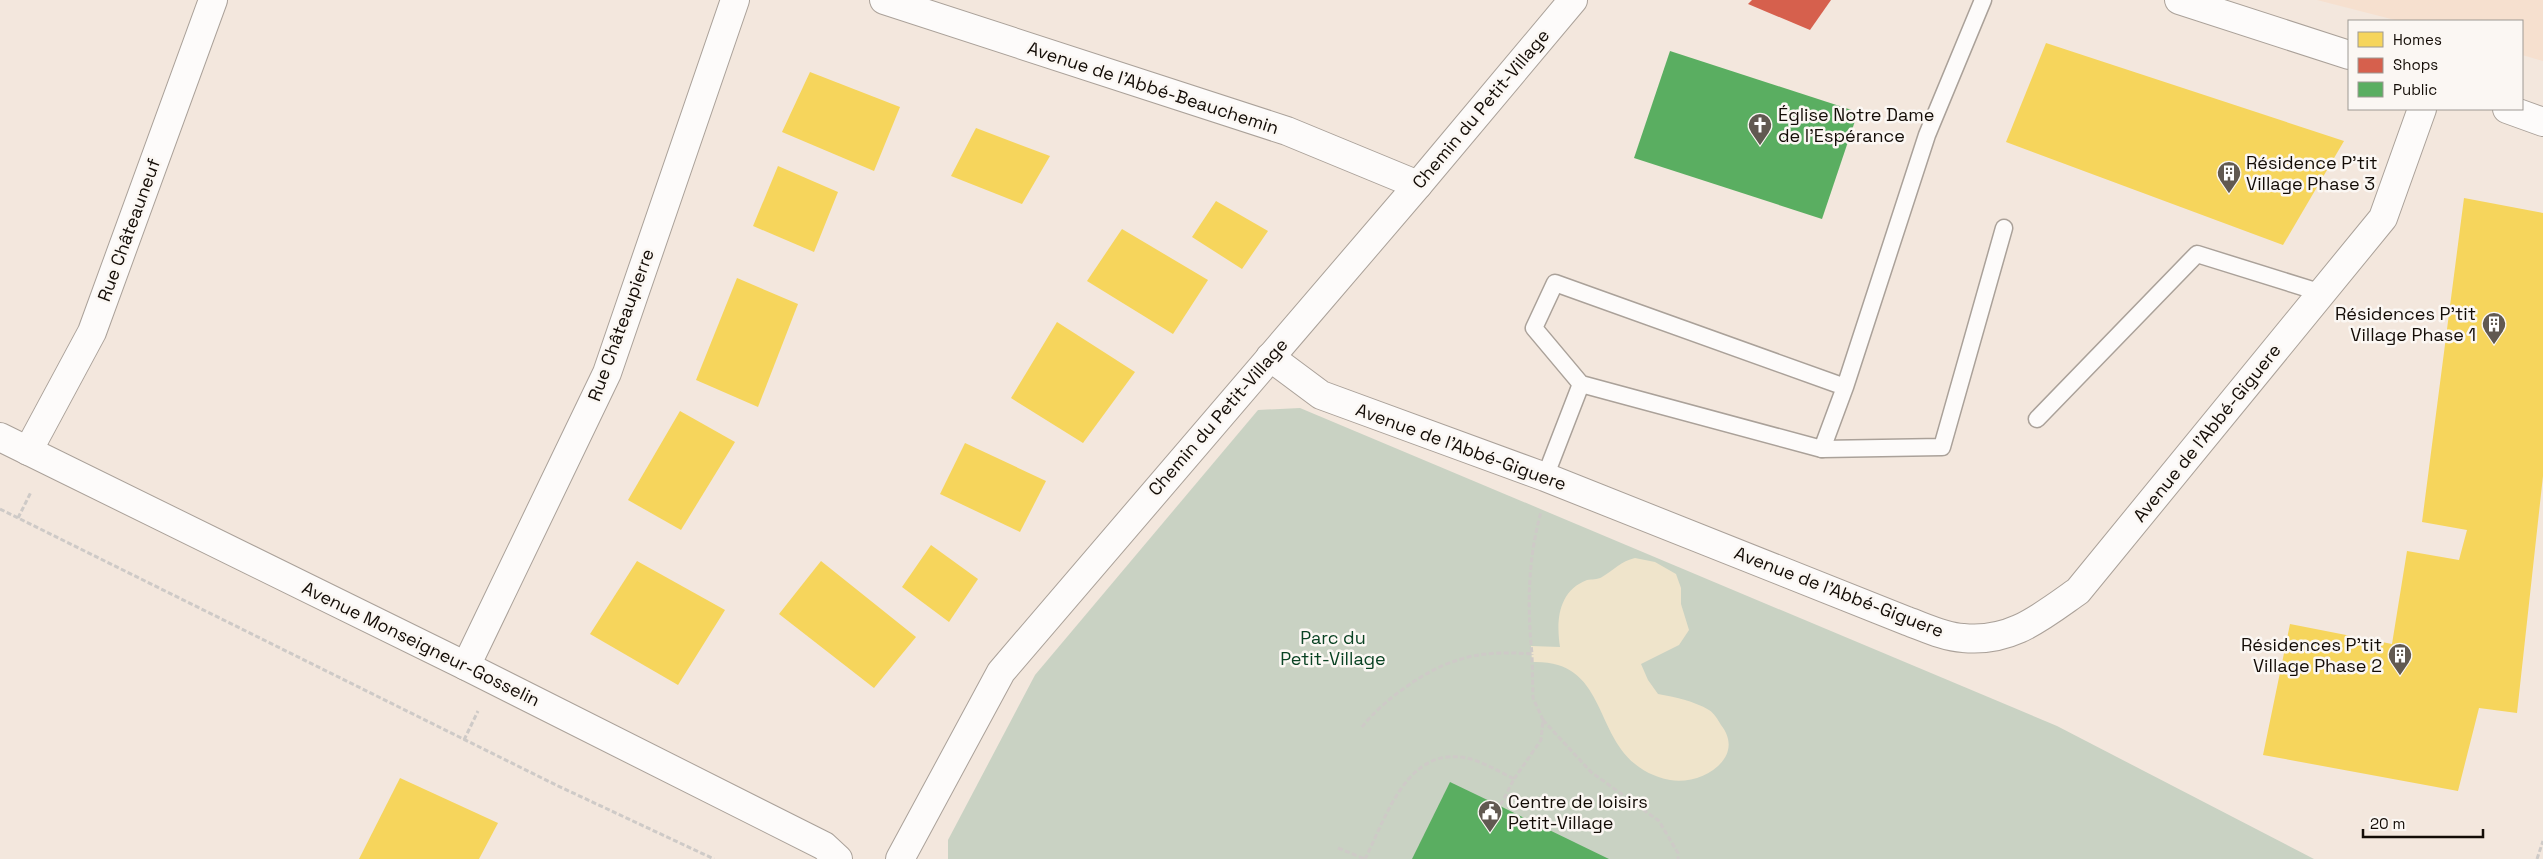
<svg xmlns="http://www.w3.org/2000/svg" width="2543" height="859" font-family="'Space Grotesk',sans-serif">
	<rect width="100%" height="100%" fill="#f3e7dd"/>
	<!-- built -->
	<path fill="#f6e0cf" d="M2317 0H2543V61L2522 55V21H2399Z"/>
	<!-- green -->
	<path fill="#c9d2c3" d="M1300 408 2057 726 2314 859H948V840L1035 675 1258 410Z"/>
	<!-- sand -->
	<path fill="#efe4cb" d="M1635 558 1655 562 1676 574 1681 588V604L1689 630 1679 645 1641 664 1648 680 1658 694C1675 697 1694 701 1709 710 1714 713 1718 720 1721 725 1747 758 1701 786 1670 780 1585 763 1620 659 1532 662L1531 646 1560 647C1556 621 1558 591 1587 580 1592 579 1597 580 1602 577 1614 570 1621 561 1635 558Z"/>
	<!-- homes -->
	<g fill="#f6d55c">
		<path d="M2046 43 2344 141 2283 245 2006 142Z"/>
		<path d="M810 72 900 107 874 171 782 132Z"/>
		<path d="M976 128 1050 156 1022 204 951 176Z"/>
		<path d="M778 166 838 192 814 252 753 226Z"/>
		<path d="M2464 198 2543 213V476L2517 713 2479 708 2458 791 2263 755 2290 624 2392 644 2407 551 2459 560 2467 530 2422 522Z"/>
		<path d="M1216 201 1268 231 1242 269 1192 237Z"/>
		<path d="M1122 229 1208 280 1173 334 1087 281Z"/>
		<path d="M737 278 798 304 758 407 696 380Z"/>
		<path d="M1057 322 1135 372 1083 443 1011 398Z"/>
		<path d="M680 411 735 442 681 530 628 500Z"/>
		<path d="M965 443 1046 481 1020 532 940 494Z"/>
		<path d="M931 545 978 579 949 622 902 587Z"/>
		<path d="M637 561 725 610 678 685 590 634Z"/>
		<path d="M821 561 916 637 874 688 779 614Z"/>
		<path d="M400 778 498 823 479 859H359Z"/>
	</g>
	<!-- shops -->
	<path fill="#d6604d" d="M1752 0H1831L1810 30 1748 4Z"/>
	<!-- public -->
	<g fill="#5aae61">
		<path d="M1670 51 1858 112 1822 219 1634 158Z"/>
		<path d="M1450 782 1500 806 1609 859H1412Z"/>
	</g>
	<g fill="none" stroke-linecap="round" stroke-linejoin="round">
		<!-- service casing -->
		<g stroke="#aaa199" stroke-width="19">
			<g id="service">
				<path d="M1845 387 1555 283 1534 328 1581 384 1822 449 1845 387 1927 135 1983 0"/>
				<path d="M2037 419 2197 254 2322 293"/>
				<path d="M1822 449 1942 447 2004 228"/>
				<path d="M1545 477 1581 384"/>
			</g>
		</g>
		<!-- minor casing -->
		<g stroke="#aaa199" stroke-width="30">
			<g id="minor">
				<path d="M884 0 1287 131 1418 185"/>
				<path d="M2179 0 2349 55"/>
				<path d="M2507 109 2543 122"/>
				<path d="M1270 357 1321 395 1545 477 1907 621C1924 627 1944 637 1963 638 2011 643 2041 617 2078 591L2383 218 2422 109"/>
				<path d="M0 437 466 666 824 846 838 859"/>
				<path d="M28 451 92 332 213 0"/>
				<path d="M466 666 607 373 735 0"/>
			</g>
		</g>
		<!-- tertiary casing -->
		<g stroke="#aaa199" stroke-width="30">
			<path id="tertiary" d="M900 859 1001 672 1418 185 1573 0"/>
		</g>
		<!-- path -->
		<g stroke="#cecac7" stroke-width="3" stroke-dasharray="5 2.5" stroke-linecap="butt">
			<path d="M0 509 556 785 714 859"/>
			<path d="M18 518 31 492"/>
			<path d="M1543 720 1591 772 1659 821 1678 853V859"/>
			<path d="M1362 727C1381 702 1425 670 1455 661 1480 652 1506 652 1532 654 1527 606 1528 558 1541 512"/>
			<path d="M464 740 478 711"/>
			<path d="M1514 779 1541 740 1543 720 1533 698 1532 654"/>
			<path d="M1338 848 1365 859"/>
			<path d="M1365 859C1385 820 1405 751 1460 757 1479 759 1498 771 1514 779L1500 806"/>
			<path d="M2537 859 2543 841"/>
		</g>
		<!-- service -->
		<use href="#service" stroke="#fdfbfa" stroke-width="16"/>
		<!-- minor -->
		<use href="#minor" stroke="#fdfbfa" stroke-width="28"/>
		<!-- tertiary -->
		<use href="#tertiary" stroke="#fdfbfa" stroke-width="28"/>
	</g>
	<!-- icons -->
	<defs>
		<g id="church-pin" transform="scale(1.25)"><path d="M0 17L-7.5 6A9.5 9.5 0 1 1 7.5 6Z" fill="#615951" stroke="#fbf7f3"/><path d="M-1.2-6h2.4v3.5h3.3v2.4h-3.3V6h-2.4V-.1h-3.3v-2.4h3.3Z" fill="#fff"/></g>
		<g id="building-pin" transform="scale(1.25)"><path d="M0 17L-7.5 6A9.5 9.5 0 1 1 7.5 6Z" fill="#615951" stroke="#fbf7f3"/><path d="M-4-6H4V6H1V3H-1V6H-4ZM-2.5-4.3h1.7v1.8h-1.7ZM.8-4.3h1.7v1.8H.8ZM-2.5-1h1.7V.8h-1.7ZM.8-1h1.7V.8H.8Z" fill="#fff"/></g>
		<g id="civic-pin" transform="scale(1.25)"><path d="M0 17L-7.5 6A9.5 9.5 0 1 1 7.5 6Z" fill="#615951" stroke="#fbf7f3"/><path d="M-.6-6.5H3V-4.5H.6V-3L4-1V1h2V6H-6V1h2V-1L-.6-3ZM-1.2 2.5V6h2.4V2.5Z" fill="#fff"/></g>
	</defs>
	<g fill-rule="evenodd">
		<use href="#church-pin" x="1760" y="125"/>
		<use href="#building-pin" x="2229" y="173"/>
		<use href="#building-pin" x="2494" y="324"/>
		<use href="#building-pin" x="2400" y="655"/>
		<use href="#civic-pin" x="1490" y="812"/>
	</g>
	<g text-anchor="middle" stroke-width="5" stroke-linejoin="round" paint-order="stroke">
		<!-- street labels -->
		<g font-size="18" fill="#130c06" stroke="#fbf7f3">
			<text transform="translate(1153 88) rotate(18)" y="6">Avenue de l'Abbé-Beauchemin</text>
			<text transform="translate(1481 109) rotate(-50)" y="6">Chemin du Petit-Village</text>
			<text transform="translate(129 230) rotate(-70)" y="6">Rue Châteauneuf</text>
			<text transform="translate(621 325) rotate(-70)" y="6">Rue Châteaupierre</text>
			<text transform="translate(1218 417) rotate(-49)" y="6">Chemin du Petit-Village</text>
			<text transform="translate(2207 433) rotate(-51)" y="6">Avenue de l'Abbé-Giguere</text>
			<text transform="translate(1461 447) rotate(20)" y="6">Avenue de l'Abbé-Giguere</text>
			<text transform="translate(1839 592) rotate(21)" y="6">Avenue de l'Abbé-Giguere</text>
			<text transform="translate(421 644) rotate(26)" y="6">Avenue Monseigneur-Gosselin</text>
		</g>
		<!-- poi labels -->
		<g font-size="18" fill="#130c06" stroke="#fbf7f3" text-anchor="start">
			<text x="1778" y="121">Église Notre Dame<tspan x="1778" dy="21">de l'Espérance</tspan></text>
			<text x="2246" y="169">Résidence P'tit<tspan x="2246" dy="21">Village Phase 3</tspan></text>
			<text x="2476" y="320" text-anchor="end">Résidences P'tit<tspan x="2476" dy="21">Village Phase 1</tspan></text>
			<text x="2382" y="651" text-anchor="end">Résidences P'tit<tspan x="2382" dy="21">Village Phase 2</tspan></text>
			<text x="1508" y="808">Centre de loisirs<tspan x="1508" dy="21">Petit-Village</tspan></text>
		</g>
		<!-- park labels -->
		<g font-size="18" fill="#094223" stroke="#fbf7f3">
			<text x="1333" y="644">Parc du<tspan x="1333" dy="21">Petit-Village</tspan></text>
		</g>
	</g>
	<!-- legend -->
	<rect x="2348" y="20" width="175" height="90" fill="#fbf7f3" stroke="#9e9994"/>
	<rect x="2358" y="32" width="25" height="15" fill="#f6d55c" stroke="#9e9994"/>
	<text x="2393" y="45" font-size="15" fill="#130c06">Homes</text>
	<rect x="2358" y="58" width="25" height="15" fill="#d6604d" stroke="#9e9994"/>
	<text x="2393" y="70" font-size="15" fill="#130c06">Shops</text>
	<rect x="2358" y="82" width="25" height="15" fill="#5aae61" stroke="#9e9994"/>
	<text x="2393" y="95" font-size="15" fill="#130c06">Public</text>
	<!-- scale -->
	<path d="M2363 829v8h120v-8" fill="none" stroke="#130c06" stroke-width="2.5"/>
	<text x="2370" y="829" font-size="15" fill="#130c06" stroke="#fbf7f3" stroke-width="4" paint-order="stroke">20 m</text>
</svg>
